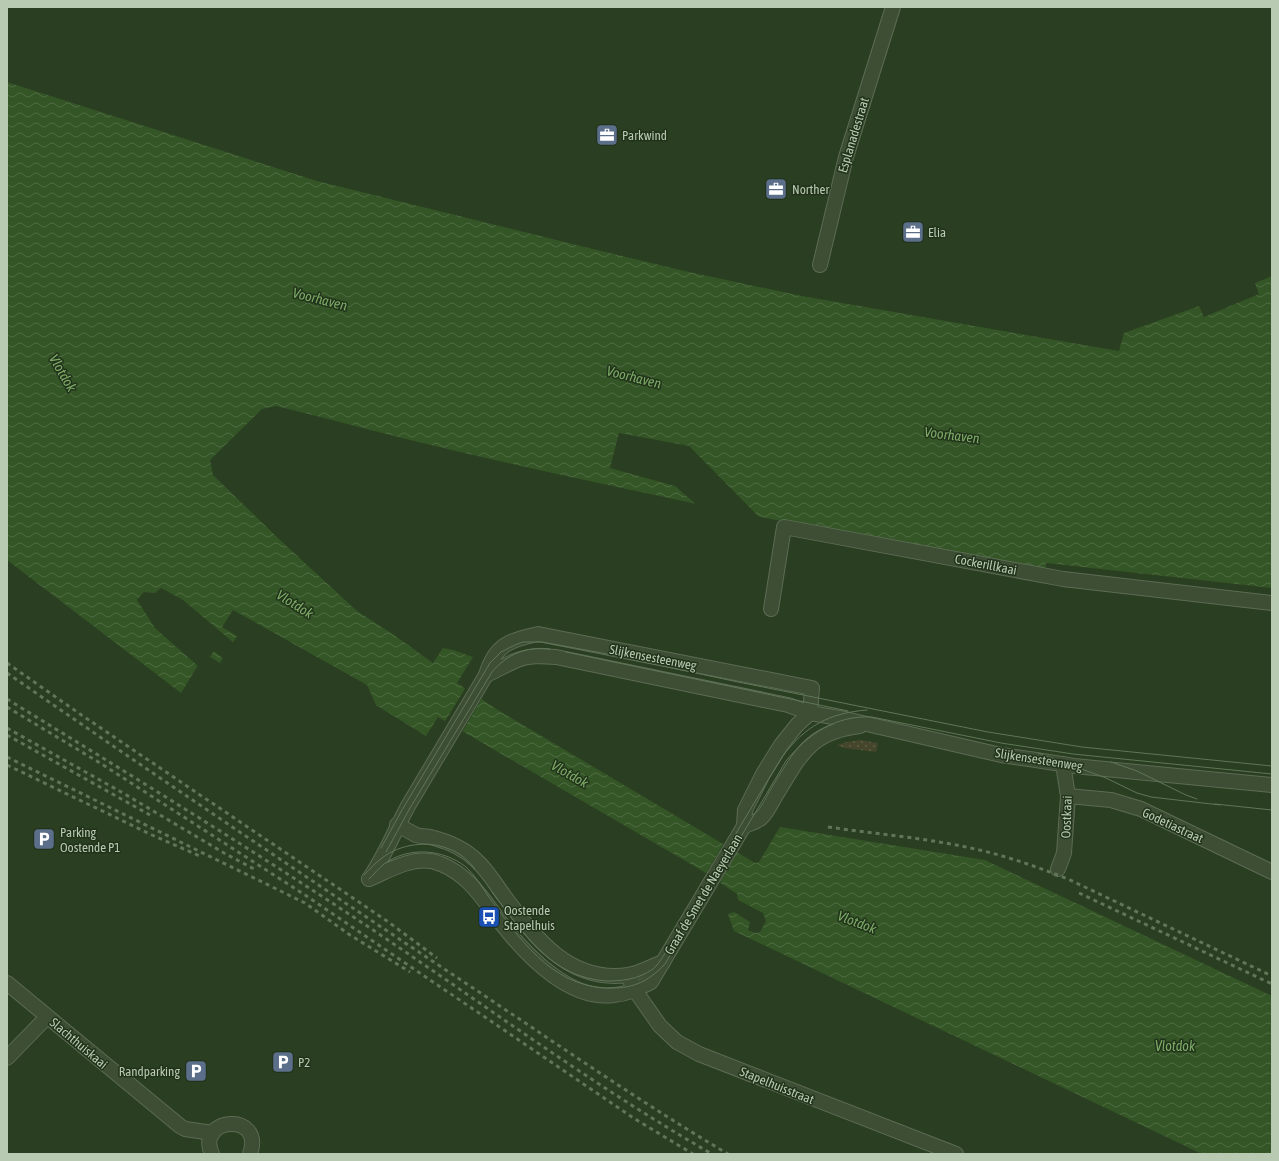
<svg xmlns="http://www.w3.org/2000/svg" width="1279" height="1161" font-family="'Asap Condensed',sans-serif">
	<defs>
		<pattern id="grass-dots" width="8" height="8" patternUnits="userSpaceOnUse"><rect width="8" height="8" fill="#45462b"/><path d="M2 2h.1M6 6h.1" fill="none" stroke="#5e5f47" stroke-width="1.8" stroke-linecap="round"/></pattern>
		<pattern id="water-waves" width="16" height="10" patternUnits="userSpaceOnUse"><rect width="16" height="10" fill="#345526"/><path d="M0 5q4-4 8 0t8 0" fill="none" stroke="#4f6c43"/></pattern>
	</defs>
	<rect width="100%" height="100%" fill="#2a3e21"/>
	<!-- grass -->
	<path fill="url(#grass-dots)" d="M860 740 878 743 876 752 844 748 837 745 847 742Z"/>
	<!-- water -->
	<path fill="url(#water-waves)" d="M7 82 317 181 597 250 689 272 802 296 1119 351 1124 333 1199 306 1204 317 1259 294 1255 283 1272 276V588L1046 563 1045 573C849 535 654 497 460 452 399 438 338 421 276 406L262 409 210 460 213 475 279 539 357 611 394 635 433 663 443 648 453 650 473 657 457 683 498 710 755 863 759 862 780 827 985 860 1272 996V1154H1202L734 931 728 914 734 912 750 922 748 930 755 933 760 932 766 921 763 913 738 900 737 894 701 870 438 717 426 736 376 705 367 685 233 610 222 627 237 636 220 663 205 654 181 693 7 560Z"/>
	<!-- pier -->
	<g fill="#2a3e21">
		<path d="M619 433 689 446 761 519 697 505 675 486 610 468Z"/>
		<path d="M161 588 183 600 235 644 225 660 214 651 208 659 206 657 199 667 155 628 137 600 144 592 155 593Z"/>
		<path d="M466 687 482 698 461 734 444 723Z"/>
		<path d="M724 843 738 851 719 884 705 875Z"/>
	</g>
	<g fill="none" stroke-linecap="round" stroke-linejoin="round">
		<!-- minor casing -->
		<g stroke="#5b6c53" stroke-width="16">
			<g id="minor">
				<path d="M820 265 846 157 893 7"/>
				<path d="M771 609 784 527 1063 579 1272 603"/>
				<path d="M486 675C496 671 505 665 515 661 528 655 542 656 556 657L788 705 810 713 845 719 1001 755 1036 760 1074 766 1272 785"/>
				<path d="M1068 796 1111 800 1141 809 1272 872"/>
				<path d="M397 825C404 828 410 832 416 835 422 837 429 836 434 838 449 842 466 850 477 861 488 871 496 885 505 897 536 939 570 983 628 975 640 973 652 966 663 962"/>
				<path d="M744 826C749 824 757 822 761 818 767 813 772 802 776 795 801 755 809 732 860 726"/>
				<path d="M1058 869 1064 853 1068 796 1063 764"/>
				<path d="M369 879C388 871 409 858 430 861 434 861 437 863 441 864 471 876 485 903 505 928 529 958 571 1001 614 995 628 994 639 988 651 982L744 826 745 810 763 774 781 745 797 725 810 713"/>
				<path d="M369 879C385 856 395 830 408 806L486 675C495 645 509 640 538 634L812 688 810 713"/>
				<path d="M629 975 632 986 660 1026 677 1042 699 1054 956 1154"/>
				<path d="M7 983 180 1126 185 1129 213 1133"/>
				<path d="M7 1058 47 1017"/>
				<path d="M212 1154C195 1117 265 1111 250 1154"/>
			</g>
		</g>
		<!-- minor -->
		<use href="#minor" stroke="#3d4e35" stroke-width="14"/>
		<!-- tram -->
		<g stroke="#607657" stroke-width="1">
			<path d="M566 652 848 711"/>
			<path d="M1038 753 1106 778 1137 793 1151 797 1220 805"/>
			<path d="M1111 762 1137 771 1186 795 1197 799"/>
			<path d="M1215 804 1272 810"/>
			<path d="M381 848 402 810 490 663 501 652 515 645 523 642H542L602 653 738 682 988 732 1082 747 1272 766"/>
			<path d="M386 852 410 808 492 672C507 654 527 646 550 649"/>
			<path d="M364 875C370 869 375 863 382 858 400 844 428 840 449 849 459 852 469 861 475 869"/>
			<path d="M369 879C374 874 379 868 384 864 409 846 443 849 466 867 475 875 482 887 488 896 519 937 549 985 606 988 631 989 647 983 665 964L786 761C808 734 836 715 872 717L1001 743 1073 754 1272 774"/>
			<path d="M492 892C523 932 550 978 607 981 623 981 639 979 653 969 657 966 661 959 664 955 678 934 690 911 703 890 729 845 755 801 782 757 805 726 829 713 867 710"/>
		</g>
		<!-- rail -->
		<g stroke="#607657" stroke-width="3" stroke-dasharray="4 4" stroke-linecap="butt">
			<path d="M7 663 80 714 387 921 437 958"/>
			<path d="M7 673C162 780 319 886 476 990 560 1046 642 1103 728 1154"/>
			<path d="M7 699C134 777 261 855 385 938 493 1011 599 1089 712 1154"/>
			<path d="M7 707 100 763 305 895 635 1119 693 1154"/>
			<path d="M7 728 123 793 224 853 254 869"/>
			<path d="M7 735 150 815"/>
			<path d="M7 757 305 903 350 935 410 972"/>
			<path d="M7 765 152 835 202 857"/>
			<path d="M828 827C877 834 927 838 975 849 1007 856 1037 867 1068 879L1272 976"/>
			<path d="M1079 893 1272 984"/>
		</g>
	</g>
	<!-- icons -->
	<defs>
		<g id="office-square" transform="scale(1.15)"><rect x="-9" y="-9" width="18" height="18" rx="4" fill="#5c6f8a" stroke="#22331b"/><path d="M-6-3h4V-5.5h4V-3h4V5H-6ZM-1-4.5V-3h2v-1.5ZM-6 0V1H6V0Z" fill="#fff"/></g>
		<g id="parking-square" transform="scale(1.15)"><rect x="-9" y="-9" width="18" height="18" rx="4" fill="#5c6f8a" stroke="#22331b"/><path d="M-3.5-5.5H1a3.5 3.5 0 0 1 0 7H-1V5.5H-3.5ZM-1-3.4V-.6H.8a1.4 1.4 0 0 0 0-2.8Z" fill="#fff"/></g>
		<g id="bus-square" transform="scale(1.15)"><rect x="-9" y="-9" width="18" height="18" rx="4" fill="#1a4fb4" stroke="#22331b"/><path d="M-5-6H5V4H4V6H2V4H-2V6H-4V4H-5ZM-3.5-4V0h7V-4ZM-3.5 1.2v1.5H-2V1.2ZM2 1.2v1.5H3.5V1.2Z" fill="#fff"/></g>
	</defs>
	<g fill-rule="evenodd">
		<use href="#office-square" x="607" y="135"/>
		<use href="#office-square" x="776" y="189"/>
		<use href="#office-square" x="913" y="232"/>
		<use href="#parking-square" x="44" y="839"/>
		<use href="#bus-square" x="489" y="917"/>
		<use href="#parking-square" x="283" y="1062"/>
		<use href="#parking-square" x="196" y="1071"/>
	</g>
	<g text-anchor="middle" stroke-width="3" stroke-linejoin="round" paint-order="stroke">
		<!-- poi labels -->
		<g font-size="13" fill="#b8cab1" stroke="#22331b" text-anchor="start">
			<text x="622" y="140">Parkwind</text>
			<text x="792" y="194">Norther</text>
			<text x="928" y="237">Elia</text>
			<text x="60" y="837">Parking<tspan x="60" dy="15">Oostende P1</tspan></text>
			<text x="504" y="915">Oostende<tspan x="504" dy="15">Stapelhuis</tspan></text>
			<text x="298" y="1067">P2</text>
			<text x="180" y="1076" text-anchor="end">Randparking</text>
		</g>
		<!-- street labels -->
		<g font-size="13" fill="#b8cab1" stroke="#22331b">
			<text transform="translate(853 135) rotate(-73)" y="5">Esplanadestraat</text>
			<text transform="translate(986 564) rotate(11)" y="5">Cockerillkaai</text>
			<text transform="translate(653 657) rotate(11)" y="5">Slijkensesteenweg</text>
			<text transform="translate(1039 759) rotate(9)" y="5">Slijkensesteenweg</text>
			<text transform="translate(1066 817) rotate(-88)" y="5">Oostkaai</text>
			<text transform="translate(1173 825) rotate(25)" y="5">Godetiastraat</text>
			<text transform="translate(703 894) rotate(-59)" y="5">Graaf de Smet de Naeyerlaan</text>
			<text transform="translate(79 1043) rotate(40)" y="5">Slachthuiskaai</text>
			<text transform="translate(777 1085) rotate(22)" y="5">Stapelhuisstraat</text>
		</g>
		<!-- water labels -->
		<g font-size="14" font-style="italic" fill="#7dab67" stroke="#22331b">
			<text transform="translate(320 299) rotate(14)" y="5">Voorhaven</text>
			<text transform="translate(63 373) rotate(60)" y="5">Vlotdok</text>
			<text transform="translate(634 377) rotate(14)" y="5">Voorhaven</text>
			<text transform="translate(952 435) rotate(7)" y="5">Voorhaven</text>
			<text transform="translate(295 604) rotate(32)" y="5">Vlotdok</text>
			<text transform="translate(570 774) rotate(30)" y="5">Vlotdok</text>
			<text transform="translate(857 922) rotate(21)" y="5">Vlotdok</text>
			<text x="1175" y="1051">Vlotdok</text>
		</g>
	</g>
	<!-- border -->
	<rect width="1279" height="1161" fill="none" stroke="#b8cab1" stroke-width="16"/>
</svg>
